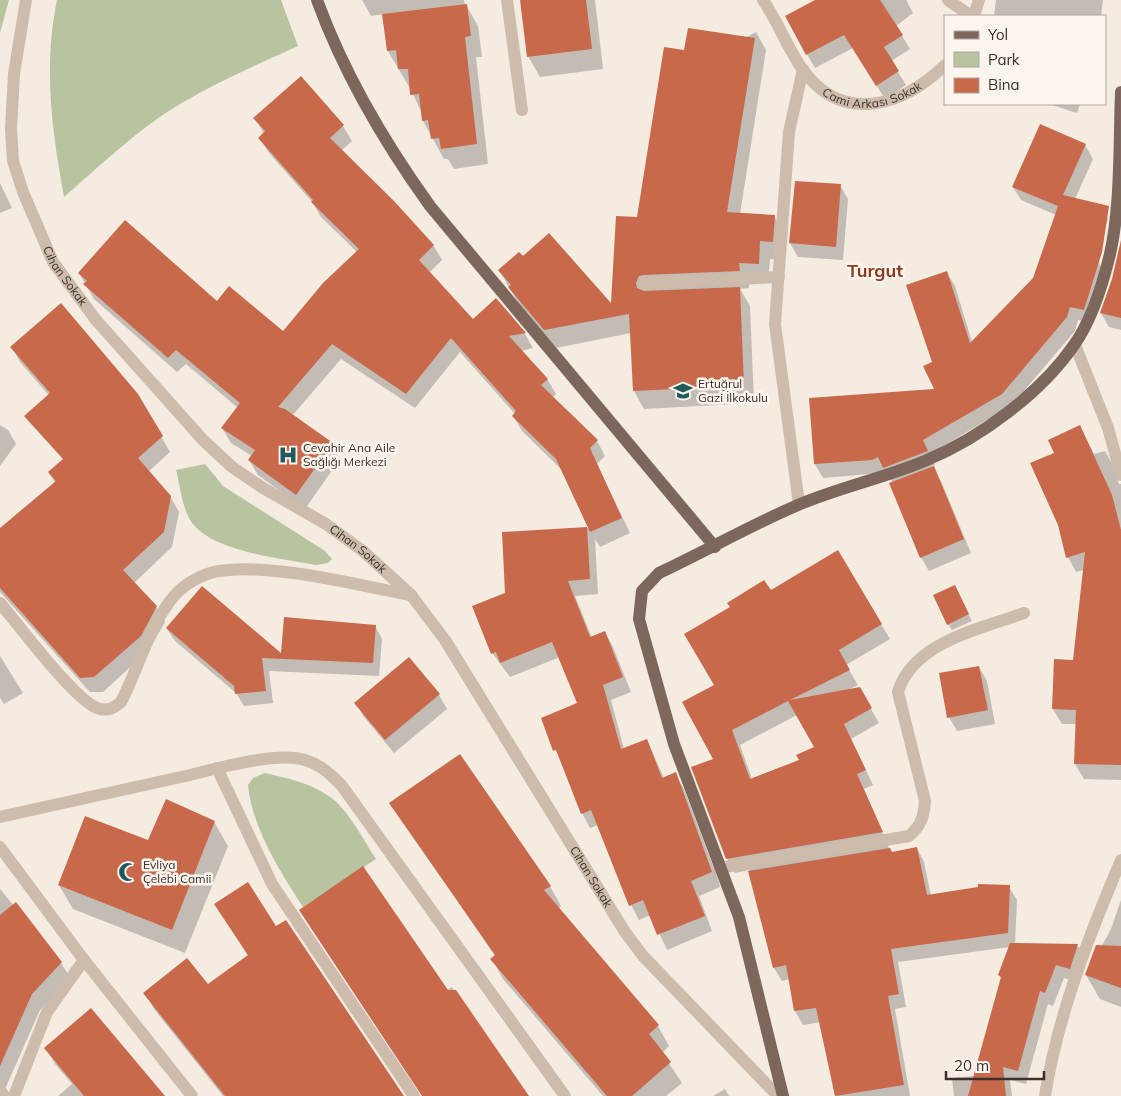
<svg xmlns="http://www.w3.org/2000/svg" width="1121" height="1096" font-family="Mulish,sans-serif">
	<rect width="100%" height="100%" fill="#f4ebe1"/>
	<!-- green -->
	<g fill="#b8c4a0">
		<path d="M0 0H9L0 33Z"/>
		<path d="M57 0H281L298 46C258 64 218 82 180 104 138 129 101 165 64 197 52 131 43 68 57 0Z"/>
		<path d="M205 464 223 486 325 551 332 559 328 563 316 565C282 558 207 552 189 518 182 505 180 485 176 470Z"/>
		<path d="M265 773C287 778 311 783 330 797 348 809 364 841 376 859L303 907C280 871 252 828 248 785L253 778Z"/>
	</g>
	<!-- shadow -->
	<g fill="#0003" fill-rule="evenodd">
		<path d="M362 0H464L465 6 466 5 478 26 482 57H476L488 164 454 169 448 159H444L423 121 422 113 411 90 388 51 384 14 371 16Z"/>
		<path d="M522 0H595L603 69 540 77 528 56Z"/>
		<path d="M818 0H906L913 13 896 26 910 49 891 61 906 85 885 99 853 48 815 68 807 54Z"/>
		<path d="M996 0H1103L1101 16H994Z"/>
		<path d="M756 32 766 50 740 214 774 216 785 234 783 260 770 259 768 282 749 280V288L740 289 750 306 754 403 644 409 634 391 631 333 556 348 520 306 499 270 612 306 638 218 660 82Z"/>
		<path d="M301 78 343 126 352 141 341 151 433 245 442 260 429 273 473 321 496 300 525 334 533 348 521 351 547 379 556 394 552 398 597 441 605 456 597 464 630 533 600 547 595 539 598 594 575 596 592 638 605 632 613 647 631 692 611 700 624 749 647 740 664 778 675 774 684 789 719 882 720 887 699 896 712 931 667 950 651 915 639 920 631 905 598 825 590 828 582 813 543 718 579 703 560 657 510 677 493 654 474 607 506 594 503 533 589 528 563 471 522 431 513 416 515 414 460 352 415 408 341 359 292 416 332 444 340 459 305 509 258 475 249 460 252 456 231 443 222 428 238 408 186 364 177 372 94 299 79 273 217 302 283 333 357 252 321 217 313 203 269 153 260 138 264 134 255 118Z"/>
		<path d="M1049 104H1080L1077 113Z"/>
		<path d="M1085 145 1093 159 1075 199 1100 205 1108 219 1095 262 1099 263 1107 277 1092 323 1078 320 1075 331 1012 405 930 454 935 465 932 466 941 481 971 553 929 571 921 557 893 483 886 471 880 473 823 478 815 464 936 390 933 362 947 273 955 286 972 342 1034 278 1056 215 1021 200 1013 187Z"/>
		<path d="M0 183 12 208 0 213Z"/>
		<path d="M840 185 848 199 843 260 798 257 790 243Z"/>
		<path d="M1121 268V330L1109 327 1101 313Z"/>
		<path d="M12 347 137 394 170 452 148 472 170 496 179 512 172 547 134 583 156 607 165 622 149 650 103 692H90L0 592V529L55 483 49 473 112 468 20 362Z"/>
		<path d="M0 425 8 430 16 444 0 466Z"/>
		<path d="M1080 427 1094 454 1105 451 1114 467 1119 484H1121V780L1084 779 1075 764 1076 724H1062L1053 709 1074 661 1084 570 1076 572 1068 557 1056 453Z"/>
		<path d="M838 552 890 639 846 665 858 685 848 690 859 689 879 723 851 739 873 785 864 789 891 853 917 848 924 862 931 896 1009 887 1017 900 1015 944 1078 946 1085 959 1077 982 1064 978 1053 1006 1048 1004 1026 1084 1010 1080 1012 1096H954L952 1078 975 1076 1002 980 999 975 1010 947 898 962 906 1007 895 1009 910 1096H835L821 1022 803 1025 795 1011 790 979 782 981 774 968 749 870 735 873 727 858 714 760 716 686 771 592ZM797 715 815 747 801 761 752 779 740 745Z"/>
		<path d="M958 593 972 621 952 630 948 624Z"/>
		<path d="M375 626 382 639 379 676 269 671 273 703 244 706 236 693 175 641 167 629 283 655Z"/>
		<path d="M0 656 23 693 4 704 0 698Z"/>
		<path d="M409 659 439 695 447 709 394 753 364 717 356 703Z"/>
		<path d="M979 667 987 681 995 724 957 731 949 717Z"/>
		<path d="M391 803 550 886 561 906 558 909 658 1026 669 1046 662 1053 682 1083 666 1096H603L503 979 492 959 495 956Z"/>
		<path d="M214 822 228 846 185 953 73 909 59 885 148 842Z"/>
		<path d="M0 889 61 963 71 979 40 1010 2 1096H0Z"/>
		<path d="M1121 900V1007L1100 999 1086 975 1111 929Z"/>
		<path d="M225 920 276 928 403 1096H223L154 1009 145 993 208 986 248 956Z"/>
		<path d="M452 987 528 1096H422L447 990Z"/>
		<path d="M46 1048 164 1096H58L72 1084 55 1064Z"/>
		<path d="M725 1089 729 1096H713Z"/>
	</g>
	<!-- building -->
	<g fill="#c8694b" fill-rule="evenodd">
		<path d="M520 0H586L592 49 527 57Z"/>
		<path d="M815 0H880L903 35 884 47 899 71 876 86 844 35 806 55 785 16Z"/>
		<path d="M467 4 471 36 465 37 477 144 441 149 439 138 431 139 428 120 422 121 419 94 410 95 408 69H398L396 50 387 51 382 14Z"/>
		<path d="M688 28 755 38 727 212 775 215 773 242 760 241 759 264 739 263 740 271 644 275 639 276 636 283 637 288 644 291 740 287 744 386 633 391 629 314 544 330 508 287 511 285 498 270 519 252 523 256 549 233 611 303 616 216 637 217 664 47 684 50Z"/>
		<path d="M301 76 344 125 330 138 394 201 434 245 419 260 473 319 496 298 526 333 509 336 548 379 541 385 598 440 590 448 622 518 590 532 556 459 512 416 516 411 451 338 406 394 332 344 278 407 285 409 333 443 296 495 248 460 255 450 221 428 240 403 176 350 168 358 83 284 87 281 78 273 125 220 217 301 229 286 283 331 323 283 359 249 311 202 313 200 258 138 265 131 253 118Z"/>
		<path d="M1040 124 1086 144 1063 195 1109 206 1102 252 1084 310 1070 307 1067 317 1002 394 923 440 928 451 883 468 878 457 872 460 814 464 809 398 934 389 923 366 932 362 906 285 947 271 970 343 1033 278 1058 206 1012 187Z"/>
		<path d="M795 181 841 184 836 247 789 243Z"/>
		<path d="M1121 240V318L1100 313 1112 279Z"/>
		<path d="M61 303 138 394 163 436 138 458 171 496 164 532 123 570 157 606 141 636 94 677 80 678 0 588V528L56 481 48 472 63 459 24 416 50 393 10 347Z"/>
		<path d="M1080 425 1112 495 1121 530V765L1074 764 1076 710 1052 709 1054 659 1073 660 1085 552 1066 558 1058 525 1030 463 1054 453 1048 440Z"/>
		<path d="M934 466 964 539 920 558 889 483Z"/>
		<path d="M587 527 590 579 568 581 590 637 605 631 623 677 603 685 621 749 647 739 662 778 676 772 712 872 691 881 705 916 657 935 643 900 629 906 591 810 581 814 556 750 553 751 541 718 577 703 552 642 500 663 496 652 491 654 472 606 505 593 502 532Z"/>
		<path d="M838 550 882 624 839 650 850 670 790 700 860 687 872 708 844 724 866 770 857 774 883 832 726 859 691 767 713 759 682 702 714 685 684 634 730 607 727 603 764 580 771 590ZM788 701 814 747 796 755 799 760 750 779 732 730Z"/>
		<path d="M955 585 969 614 947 625 933 595Z"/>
		<path d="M202 586 281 653 284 617 376 625 373 663 262 658 266 691 235 694 234 686 166 628Z"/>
		<path d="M409 657 440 694 385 740 354 703Z"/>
		<path d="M979 666 988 710 947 718 939 673Z"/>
		<path d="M460 754 551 886 544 890 659 1025 649 1034 671 1062 632 1096H607L490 959 495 955 389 803Z"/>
		<path d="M166 799 215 821 172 930 58 885 85 816 148 840Z"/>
		<path d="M917 847 927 895 978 887V884L1010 885 1008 933 891 949 899 994 888 996 904 1085 835 1096 816 1008 794 1011 786 965 773 968 748 871 890 848 892 852Z"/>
		<path d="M363 866 448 990H456L529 1096H422L299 910Z"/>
		<path d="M248 882 276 926 286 920 404 1096H225L143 993 187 958 208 984 248 955 214 904Z"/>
		<path d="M16 902 62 962 32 994 0 1066V915Z"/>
		<path d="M1010 943 1078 944 1070 969 1056 965 1045 993 1040 991 1018 1071 1003 1067 1006 1096H968L1001 977 998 975Z"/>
		<path d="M1096 945 1121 946V988L1085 975Z"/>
		<path d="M91 1008 165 1096H84L44 1048Z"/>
	</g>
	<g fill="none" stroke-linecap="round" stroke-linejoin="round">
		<!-- minor -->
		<g stroke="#cdbbac" stroke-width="12">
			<path id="s1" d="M26 0 14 74 11 129 13 161 23 192 53 262 96 320 203 440 232 467 263 488 326 524 363 551 411 595 445 640 625 932 643 956 778 1096"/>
			<path d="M507 0 522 110"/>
			<path id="s2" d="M763 0C778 22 788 49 803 70 843 125 903 106 945 65"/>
			<path d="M948 0 971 16"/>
			<path d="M974 16 979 0"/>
			<path d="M644 283 779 277"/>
			<path d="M1075 345 1108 428 1121 475"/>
			<path d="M799 504 775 324 789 132 803 69"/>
			<path d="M0 603C18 624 78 705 100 709 110 711 115 707 121 702 139 667 149 626 174 596 184 584 204 573 219 571 274 563 356 585 411 595"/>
			<path d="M217 768 272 884 414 1096"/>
			<path d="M0 817C63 803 126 789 190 775 218 768 266 755 295 758 315 760 329 772 342 786L565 1096"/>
			<path d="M0 847 84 960 192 1096"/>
			<path d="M719 868 909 836C921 826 924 816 925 801L898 692C913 642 980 629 1024 613"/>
			<path d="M0 1090 4 1096"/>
			<path d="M14 1096 47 1012 84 960"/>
			<path d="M1045 1096C1058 1014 1089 936 1121 860"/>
		</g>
		<!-- major -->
		<g stroke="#7d675c" stroke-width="12">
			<path d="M317 0C344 74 384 142 430 206L715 547"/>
			<path d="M783 1096 739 917 674 744 639 619 642 591 659 573C706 551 751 525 798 505 840 487 885 478 927 460 980 438 1041 393 1074 345 1092 320 1103 283 1110 254 1121 206 1119 141 1121 92"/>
		</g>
	</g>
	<!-- icons -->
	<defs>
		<g id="school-bare" transform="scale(1.5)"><path d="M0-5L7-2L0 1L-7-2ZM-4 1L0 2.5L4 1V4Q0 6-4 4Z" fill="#1f5a5e" stroke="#fbf5ee" stroke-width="2.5" paint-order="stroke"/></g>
		<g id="hospital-bare" transform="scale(1.5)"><path d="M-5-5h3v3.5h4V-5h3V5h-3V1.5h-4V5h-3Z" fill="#1f5a5e" stroke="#fbf5ee" stroke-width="2.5" paint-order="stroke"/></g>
		<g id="mosque-bare" transform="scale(1.5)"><path d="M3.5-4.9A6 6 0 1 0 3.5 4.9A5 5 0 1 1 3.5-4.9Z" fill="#1f5a5e" stroke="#fbf5ee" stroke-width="2.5" paint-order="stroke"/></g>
	</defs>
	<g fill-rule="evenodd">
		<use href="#school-bare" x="683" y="391"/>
		<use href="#hospital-bare" x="288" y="455"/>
		<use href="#mosque-bare" x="128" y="872"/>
	</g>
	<g text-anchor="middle" stroke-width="5" stroke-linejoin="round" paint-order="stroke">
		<!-- street labels -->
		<g font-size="12" fill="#3b302b" stroke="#fbf5ee">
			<text dy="4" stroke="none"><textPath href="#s2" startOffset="162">Cami Arkası Sokak</textPath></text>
			<text dy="4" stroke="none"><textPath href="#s1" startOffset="289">Cihan Sokak</textPath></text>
			<text dy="4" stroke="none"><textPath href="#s1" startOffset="694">Cihan Sokak</textPath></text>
			<text dy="4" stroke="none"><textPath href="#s1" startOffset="1099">Cihan Sokak</textPath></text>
		</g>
		<!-- poi labels -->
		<g font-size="12" fill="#3b302b" stroke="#fbf5ee" text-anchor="start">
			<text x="698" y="388">Ertuğrul<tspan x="698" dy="14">Gazi İlkokulu</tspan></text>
			<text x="303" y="452">Cevahir Ana Aile<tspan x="303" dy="14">Sağlığı Merkezi</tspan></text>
			<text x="143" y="869">Evliya<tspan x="143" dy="14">Çelebi Camii</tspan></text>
		</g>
		<!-- district labels -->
		<g font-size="18" font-weight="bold" fill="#8c3b22" stroke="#fbf5ee">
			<text x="875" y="277">Turgut</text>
		</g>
	</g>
	<!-- legend -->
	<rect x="944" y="15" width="162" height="90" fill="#fbf5ee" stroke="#aea6a0"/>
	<rect x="954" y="31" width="25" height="8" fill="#7d675c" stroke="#aea6a0"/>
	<text x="988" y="40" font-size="15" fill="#3b302b">Yol</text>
	<rect x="954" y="52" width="25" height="15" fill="#b8c4a0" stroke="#aea6a0"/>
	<text x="988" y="65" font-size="15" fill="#3b302b">Park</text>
	<rect x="954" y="78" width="25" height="15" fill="#c8694b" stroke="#aea6a0"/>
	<text x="988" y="90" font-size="15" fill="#3b302b">Bina</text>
	<!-- scale -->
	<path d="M946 1071v8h98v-8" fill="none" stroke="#3b302b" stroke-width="2.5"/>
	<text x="954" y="1071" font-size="15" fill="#3b302b" stroke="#fbf5ee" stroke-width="4" paint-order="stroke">20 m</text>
</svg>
